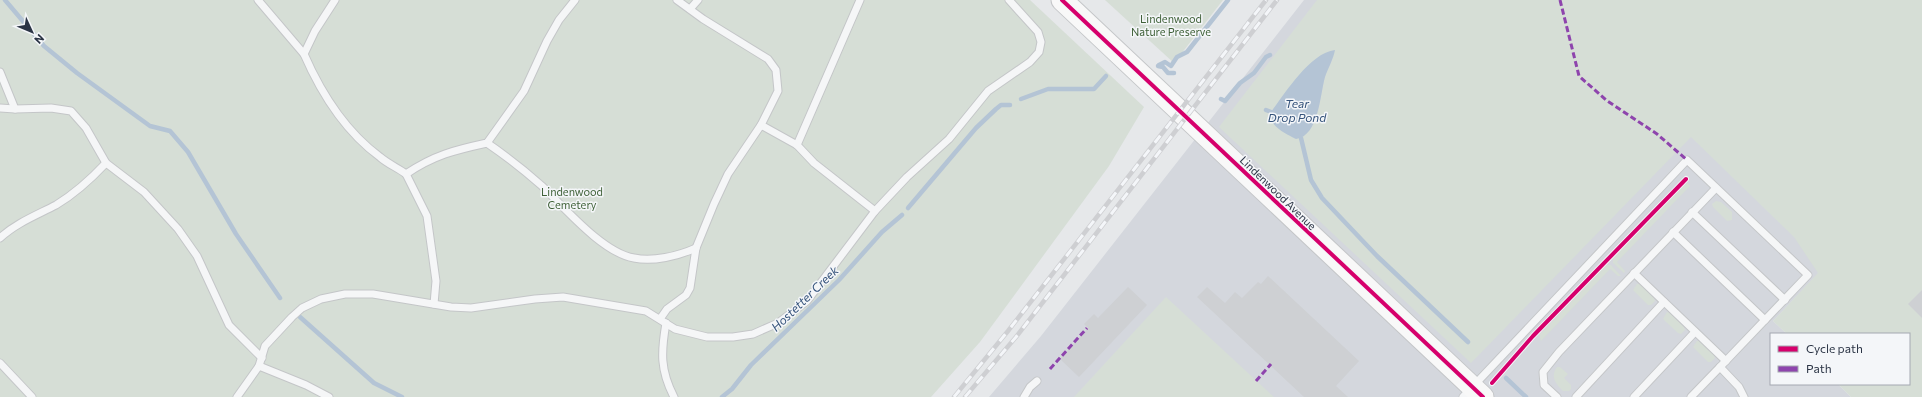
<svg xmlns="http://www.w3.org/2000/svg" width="1922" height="397" font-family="Commissioner,sans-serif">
	<rect width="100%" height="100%" fill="#e6e8ea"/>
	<!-- built -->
	<path fill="#d4d7dd" d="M1304 0H1922V165L1773 321 1787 334H1771V384H1838L1851 397H989L1041 336Z"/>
	<!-- green -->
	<g fill="#d6ded6" fill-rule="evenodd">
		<path d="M0 0H1030L1144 107 1109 166 980 342 931 397H0Z"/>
		<path d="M1105 0H1223L1174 63Z"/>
		<path d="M1317 0H1922V397H1851L1838 384H1909V334H1787L1773 321 1818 273 1794 237 1691 137 1471 363 1219 127ZM1333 58 1325 76 1318 111 1296 139 1278 128 1271 112 1307 67Z"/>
		<path d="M1688 183 1690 186 1617 262 1625 271 1624 273 1613 263V258L1684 184Z"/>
		<path d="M1716 201 1721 202 1732 212V220L1727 221 1713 207 1712 204Z"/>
		<path d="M1606 265H1611L1621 276H1618L1610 269 1541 341 1539 335Z"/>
		<path d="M1637 284H1640L1654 298 1655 301 1651 305H1648L1633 290Z"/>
		<path d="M1166 297 1180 310 1274 397H1074Z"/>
		<path d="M1667 312 1670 313 1684 327 1685 330 1681 334 1678 333 1663 319Z"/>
		<path d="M1697 341H1700L1714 355 1715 358 1711 362H1708L1693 347Z"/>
		<path d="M1557 367H1560L1568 374 1564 378 1571 385V389L1569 391H1563C1556 384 1550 377 1557 367Z"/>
	</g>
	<!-- water -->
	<path fill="#b4c4d5" d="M1335 50C1333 60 1328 68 1325 77 1320 94 1319 136 1296 139 1285 133 1268 126 1271 112 1286 92 1310 53 1335 50Z"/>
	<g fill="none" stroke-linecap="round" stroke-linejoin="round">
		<!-- stream -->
		<g stroke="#b4c4d5" stroke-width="4.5">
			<path d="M5 0 44 46 77 73 150 126 170 131 188 152 236 234 280 298"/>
			<path d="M1159 65 1165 62 1171 66 1177 57 1187 52 1228 0"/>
			<path d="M1158 66 1163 67 1168 73H1174"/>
			<path d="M1021 99 1048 89H1094L1106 76"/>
			<path d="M1221 99 1225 101 1240 83 1254 73 1266 57 1270 55"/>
			<path d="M1266 110 1271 112"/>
			<path d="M1301 138 1311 180 1322 198 1377 256 1468 342"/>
			<path d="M908 208 976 128 996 109 1001 105H1010"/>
			<path d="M300 317 374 383 402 397"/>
			<path d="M1506 378 1526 397"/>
			<path d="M722 397 732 389 751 365 839 280 882 232 902 215"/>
		</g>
	</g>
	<!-- building -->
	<g fill="#ced0d3">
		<path d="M1268 276 1359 361 1336 386 1348 397H1304L1197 297 1207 287 1225 303 1235 292 1242 298 1258 282 1261 284Z"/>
		<path d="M1128 287 1147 305 1079 377 1060 359 1088 328 1084 324 1094 314 1098 318Z"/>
		<path d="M1922 290V318L1908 304Z"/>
	</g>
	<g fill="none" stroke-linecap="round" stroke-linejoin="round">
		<!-- lane casing -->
		<g stroke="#c4c6c8" stroke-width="9">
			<g id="lane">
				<path d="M258 0 304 54 315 31 335 0"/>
				<path d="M677 0 703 19 768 59 776 70 778 91 761 125 797 145 814 163 875 211"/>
				<path d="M690 9 698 0"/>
				<path d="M304 54C321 93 346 132 380 157 388 164 398 168 406 174 434 155 455 150 487 143L524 91 547 41 559 20 575 0"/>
				<path d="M0 72 15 109 51 108 71 111 86 128 106 163 144 192 178 229 197 256 229 325 262 358"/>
				<path d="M0 108 15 109"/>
				<path d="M487 143C506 156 524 170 542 186 565 208 603 253 634 258 653 262 678 256 696 248"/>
				<path d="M797 145 860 0"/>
				<path d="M406 174 427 216 436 281 434 304"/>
				<path d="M1692 212 1785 300"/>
				<path d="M1673 232 1765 320"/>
				<path d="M0 238C16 223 37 215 56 205 76 193 90 180 106 163"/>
				<path d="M1634 273 1726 361"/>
				<path d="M660 319 667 309 686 295 690 288 696 248 714 204 728 174 761 125"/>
				<path d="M666 323C661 352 660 370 674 397"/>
				<path d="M0 363 32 397"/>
				<path d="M259 366 306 385 329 397"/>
				<path d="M237 397 259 366 265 346 292 317 302 308 321 299 345 294H373L451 307 471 308 535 299 563 297 646 311 675 329 707 337H733L753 334 778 323 807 301 875 211 907 177 949 139 988 91 1030 62 1039 52 1041 42 1038 32 1009 0"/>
				<path d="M1024 397 1030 387 1037 381"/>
				<path d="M1463 397 1687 160 1808 275 1720 367 1739 387 1744 397"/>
				<path d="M1557 397 1544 385 1543 372 1559 352 1716 188"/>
				<path d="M1576 397 1664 302"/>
				<path d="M1634 397 1695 332"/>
				<path d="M1691 397 1720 367"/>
			</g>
		</g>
		<!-- secondary casing -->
		<g stroke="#c4c6c8" stroke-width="23">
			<path id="secondary" d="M1062 0 1483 397"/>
		</g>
		<!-- lane -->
		<use href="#lane" stroke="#f5f6f7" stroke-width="7"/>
		<!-- secondary -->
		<use href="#secondary" stroke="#f8f8f8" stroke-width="21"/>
		<!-- rail casing -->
		<g stroke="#cecfd2" stroke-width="4.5">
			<g id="rail">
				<path d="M954 397 1008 331 1266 0"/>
				<path d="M965 397 1016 337 1277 0"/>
			</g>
		</g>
		<!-- rail -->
		<use href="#rail" stroke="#f4f6f9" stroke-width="3" stroke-dasharray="9" stroke-linecap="butt"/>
		<!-- quiet -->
		<g stroke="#8e44ad" stroke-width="3" stroke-dasharray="6 3" stroke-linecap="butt">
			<path d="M1560 0 1579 76 1606 100 1657 134 1687 160"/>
			<path d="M1050 369 1087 328"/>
			<path d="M1256 381 1271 364"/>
		</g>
		<!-- cycleway casing -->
		<g stroke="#f4f6f9" stroke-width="6">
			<g id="cycleway">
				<path d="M1062 0 1483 397"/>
				<path d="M1492 383 1533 336 1686 179"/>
			</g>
		</g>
		<!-- cycleway -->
		<use href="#cycleway" stroke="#d6006c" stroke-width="4"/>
	</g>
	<g text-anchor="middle" stroke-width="3" stroke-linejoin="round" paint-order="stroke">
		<!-- park labels -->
		<g font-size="11" fill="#3f6138" stroke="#f4f6f9">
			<text x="1171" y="23">Lindenwood<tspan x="1171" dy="13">Nature Preserve</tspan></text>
			<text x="572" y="196">Lindenwood<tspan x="572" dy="13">Cemetery</tspan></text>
		</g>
		<!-- street labels -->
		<g font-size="11" fill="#2b3445" stroke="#f4f6f9">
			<text transform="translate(1278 193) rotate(44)" y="4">Lindenwood Avenue</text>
		</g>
		<!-- water labels -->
		<g font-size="12" font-style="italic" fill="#34527a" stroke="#f4f6f9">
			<text x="1297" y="108">Tear<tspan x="1297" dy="14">Drop Pond</tspan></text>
			<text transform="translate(805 299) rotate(-44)" y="4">Hostetter Creek</text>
		</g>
	</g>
	<!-- legend -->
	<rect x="1770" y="333" width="140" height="52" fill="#f4f6f9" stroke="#a4a8b1"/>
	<rect x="1778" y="346" width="20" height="6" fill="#d6006c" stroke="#a4a8b1"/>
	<text x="1806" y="353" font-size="12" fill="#2b3445">Cycle path</text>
	<rect x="1778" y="366" width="20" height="6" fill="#8e44ad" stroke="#a4a8b1"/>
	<text x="1806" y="373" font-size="12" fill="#2b3445">Path</text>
	<!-- north arrow -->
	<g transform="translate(32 32) rotate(134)" stroke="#f4f6f9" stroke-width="3" paint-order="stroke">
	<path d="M0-3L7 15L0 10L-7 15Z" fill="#2b3445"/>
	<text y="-6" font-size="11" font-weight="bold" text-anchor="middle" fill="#2b3445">N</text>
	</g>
</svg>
